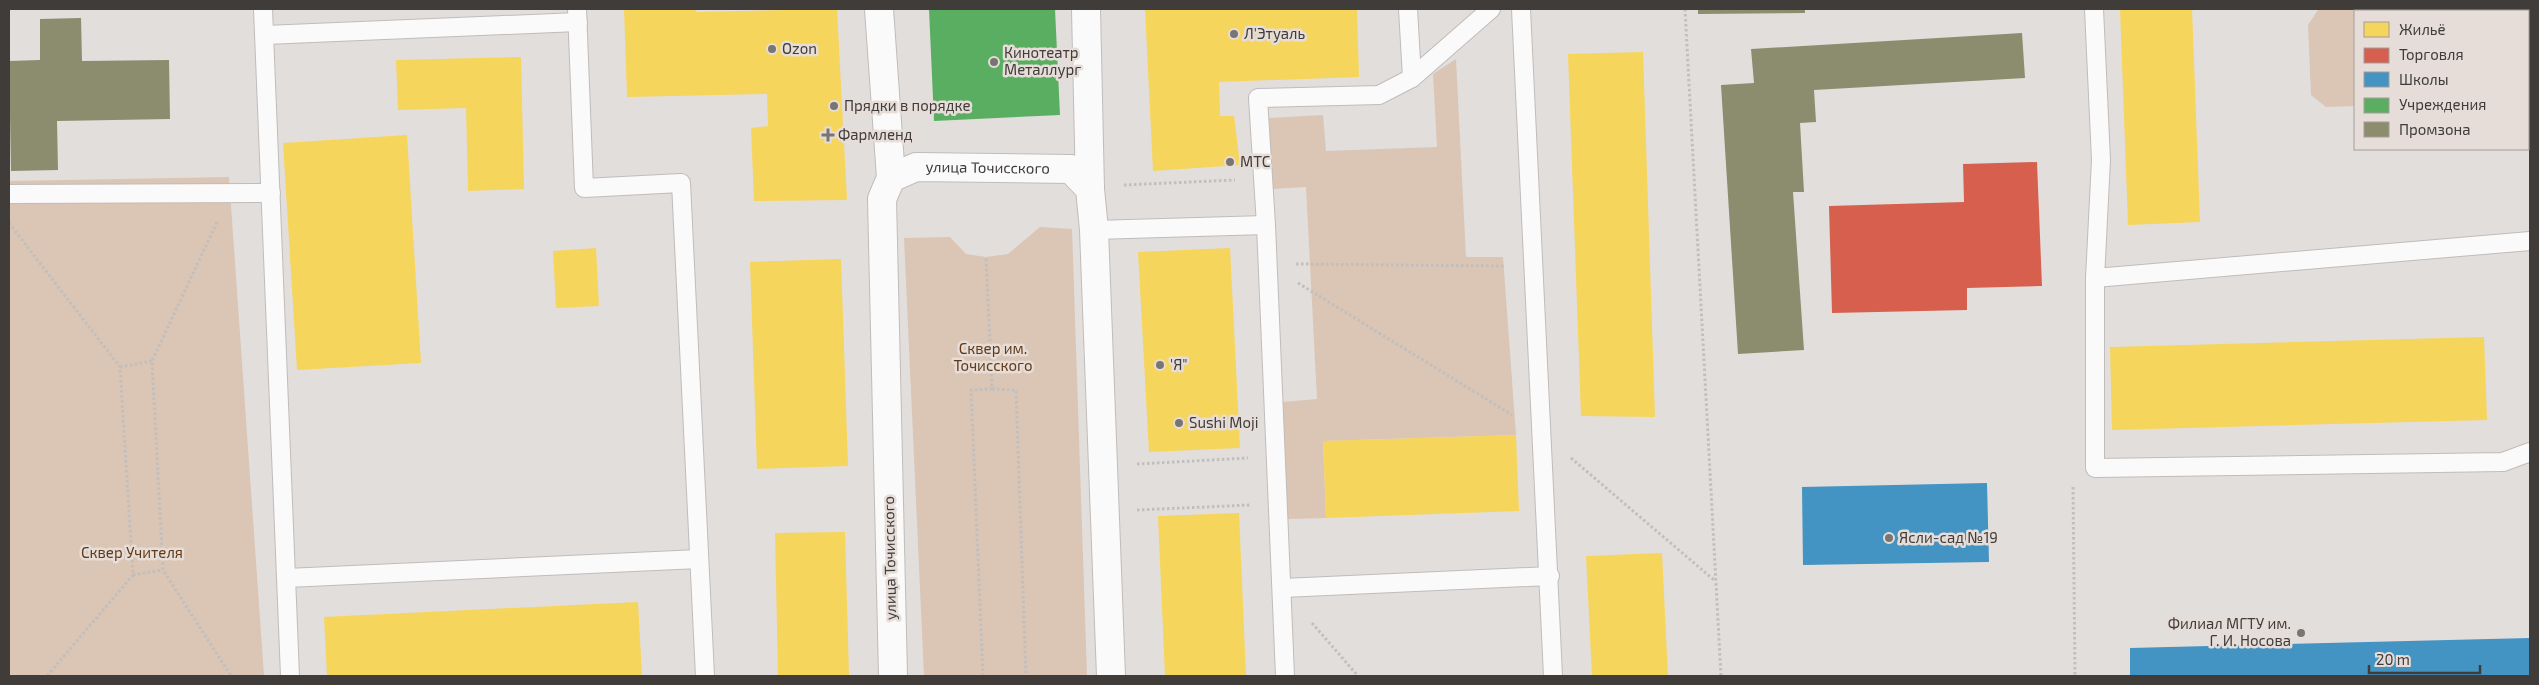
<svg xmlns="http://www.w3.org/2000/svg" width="2539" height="685" font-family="'Exo 2',sans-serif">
	<rect width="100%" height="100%" fill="#e2dedc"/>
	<!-- green -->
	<g fill="#dbc5b4">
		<path d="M2343 9H2455L2457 11H2355V106L2326 107 2311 95 2308 25 2318 10Z"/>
		<path d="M1456 59 1466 257H1503L1516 435 1323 441 1326 518 1288 519 1283 402 1317 399 1306 187 1272 189 1269 118 1323 115 1326 151 1437 147 1433 74Z"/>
		<path d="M229 177 264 676H9V181Z"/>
		<path d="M1040 227 1072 229 1087 676H924L904 238 950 237 966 254 986 257 1008 254Z"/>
	</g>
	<!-- homes -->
	<g fill="#f6d55c">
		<path d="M624 9H696V12L837 9 847 200 754 201 751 128 768 126 767 94 627 97Z"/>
		<path d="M1145 9H1357L1359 77 1219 82 1220 116H1234L1240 165 1153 171Z"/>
		<path d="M2120 9H2192L2200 222 2128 225Z"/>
		<path d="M1643 52 1655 417 1581 416 1568 54Z"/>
		<path d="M521 57 524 189 468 191 466 108 398 110 396 60Z"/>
		<path d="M407 135 421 363 297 370 283 143Z"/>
		<path d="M596 248 599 306 556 308 553 251Z"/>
		<path d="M1230 248 1240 448 1149 452 1138 252Z"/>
		<path d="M841 259 848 466 757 469 750 262Z"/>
		<path d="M2484 337 2487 420 2112 430 2110 347Z"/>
		<path d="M1516 435 1519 511 1326 518 1323 441Z"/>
		<path d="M1239 513 1246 676H1165L1158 516Z"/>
		<path d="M845 532 849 676H778L775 533Z"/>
		<path d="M1662 553 1668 676H1592L1586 556Z"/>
		<path d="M638 602 642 676H327L324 617Z"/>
	</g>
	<!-- shops -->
	<path fill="#d6604d" d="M2037 162 2042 286 1967 288V310L1832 313 1829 206 1964 202 1963 164Z"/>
	<!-- schools -->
	<g fill="#4393c3">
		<path d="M1987 483 1989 562 1803 565 1802 487Z"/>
		<path d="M2530 638V676H2130V648Z"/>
	</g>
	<!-- public -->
	<path fill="#5aae61" d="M929 9H1055L1060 115 934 121Z"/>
	<!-- industry -->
	<g fill="#8c8c6e">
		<path d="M1698 9H1805V13L1698 14Z"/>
		<path d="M81 18 82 61 169 60 170 119 57 121 58 170 11 171 9 61 40 60V19Z"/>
		<path d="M2022 33 2025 78 1814 90 1816 122 1800 123 1804 192H1793L1804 350 1738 354 1721 85 1754 83 1751 49Z"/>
	</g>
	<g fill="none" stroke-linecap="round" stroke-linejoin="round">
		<!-- lane casing -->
		<g stroke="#c0bcba" stroke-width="20">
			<g id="lane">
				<path d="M263 9 290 676"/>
				<path d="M577 9 584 188 681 183 705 676"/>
				<path d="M1408 9 1412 78"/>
				<path d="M1521 9 1553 676"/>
				<path d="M2094 9 2101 160 2095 278 2530 241"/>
				<path d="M265 35 578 22"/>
				<path d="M9 194 271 193"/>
				<path d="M1094 230 1266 225"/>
				<path d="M2095 278V468L2503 462 2530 452"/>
				<path d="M287 578 699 559"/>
				<path d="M1283 588 1550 576"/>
				<path d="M1285 676 1266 225 1258 98 1379 95 1412 78 1491 9"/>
			</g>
		</g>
		<!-- street casing -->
		<g stroke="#c0bcba" stroke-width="30">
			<g id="street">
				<path d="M879 9 891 178"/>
				<path d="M1086 9 1090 189"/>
				<path id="s1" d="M893 676 882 199 891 178 916 167 1071 169 1090 189 1094 230 1111 676"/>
			</g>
		</g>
		<!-- path -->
		<g stroke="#c1bfbe" stroke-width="3" stroke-dasharray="2.5 2.5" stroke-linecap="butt">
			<path d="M1685 9 1721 676"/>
			<path d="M2481 9 2484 11"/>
			<path d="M2528 52 2530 54"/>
			<path d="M1124 185 1235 180"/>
			<path d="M217 222 152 361 163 570 231 676"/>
			<path d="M9 223 120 367 133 575 47 676"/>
			<path d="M1296 264 1504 266"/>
			<path d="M1298 283 1512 415"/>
			<path d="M120 367 152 361"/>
			<path d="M992 389 1016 390 1026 676"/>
			<path d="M1571 458 1714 580"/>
			<path d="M1137 464 1248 458"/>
			<path d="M2073 487 2075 676"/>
			<path d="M1137 510 1250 505"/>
			<path d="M133 575 163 570"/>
			<path d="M1312 623 1358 676"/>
			<path d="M983 676 971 390 992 389 986 257"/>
		</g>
		<!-- lane -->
		<use href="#lane" stroke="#fbfafa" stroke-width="18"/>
		<!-- street -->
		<use href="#street" stroke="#fbfafa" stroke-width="28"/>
	</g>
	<!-- markers -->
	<g fill="#787573" stroke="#e6ddd8" stroke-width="2">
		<circle cx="1234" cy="34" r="5"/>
		<circle cx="772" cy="49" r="5"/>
		<circle cx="994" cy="62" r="5"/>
		<circle cx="834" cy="106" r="5"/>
		<path d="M825.5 127.5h5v5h5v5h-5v5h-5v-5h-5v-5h5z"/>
		<circle cx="1230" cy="162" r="5"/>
		<circle cx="1160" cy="365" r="5"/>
		<circle cx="1179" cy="423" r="5"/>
		<circle cx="1889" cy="538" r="5"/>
		<circle cx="2301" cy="633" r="5"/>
	</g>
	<g text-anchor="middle" stroke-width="5" stroke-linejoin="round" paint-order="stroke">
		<!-- poi labels -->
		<g font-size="15" fill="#3f3c3a" stroke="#e6ddd8" text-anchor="start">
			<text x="1244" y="39">Л'Этуаль</text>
			<text x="782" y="54">Ozon</text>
			<text x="1004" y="58">Кинотеатр<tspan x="1004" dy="17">Металлург</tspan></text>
			<text x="844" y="111">Прядки в порядке</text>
			<text x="838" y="140">Фармленд</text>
			<text x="1240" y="167">МТС</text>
			<text x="1170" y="370">'Я"</text>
			<text x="1189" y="428">Sushi Moji</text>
			<text x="1899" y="543">Ясли-сад №19</text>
			<text x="2291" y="629" text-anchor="end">Филиал МГТУ им.<tspan x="2291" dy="17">Г. И. Носова</tspan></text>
		</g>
		<!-- street labels -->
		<g font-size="15" fill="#3f3c3a" stroke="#e6ddd8">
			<text dy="5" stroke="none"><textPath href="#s1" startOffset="599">улица Точисского</textPath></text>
			<text transform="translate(890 558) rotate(-91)" y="5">улица Точисского</text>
		</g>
		<!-- park labels -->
		<g font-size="15" fill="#633915" stroke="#e6ddd8">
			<text x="993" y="354">Сквер им.<tspan x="993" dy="17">Точисского</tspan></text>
			<text x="132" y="558">Сквер Учителя</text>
		</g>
	</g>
	<!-- border -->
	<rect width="2539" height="685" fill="none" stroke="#3f3c3a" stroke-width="20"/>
	<!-- legend -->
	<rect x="2354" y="10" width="175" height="140" fill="#e6ddd8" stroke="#a39d99"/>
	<rect x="2364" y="22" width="25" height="15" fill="#f6d55c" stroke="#a39d99"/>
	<text x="2399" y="35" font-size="15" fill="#3f3c3a">Жильё</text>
	<rect x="2364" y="48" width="25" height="15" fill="#d6604d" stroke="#a39d99"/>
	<text x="2399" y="60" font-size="15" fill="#3f3c3a">Торговля</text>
	<rect x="2364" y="72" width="25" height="15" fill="#4393c3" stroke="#a39d99"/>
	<text x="2399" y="85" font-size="15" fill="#3f3c3a">Школы</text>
	<rect x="2364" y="98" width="25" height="15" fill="#5aae61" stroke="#a39d99"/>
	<text x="2399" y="110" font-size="15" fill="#3f3c3a">Учреждения</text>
	<rect x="2364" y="122" width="25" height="15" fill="#8c8c6e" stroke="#a39d99"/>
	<text x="2399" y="135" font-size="15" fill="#3f3c3a">Промзона</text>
	<!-- scale -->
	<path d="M2369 665v8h111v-8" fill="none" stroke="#3f3c3a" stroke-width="2.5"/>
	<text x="2376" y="665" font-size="15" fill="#3f3c3a" stroke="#e6ddd8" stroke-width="4" paint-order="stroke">20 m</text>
</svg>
